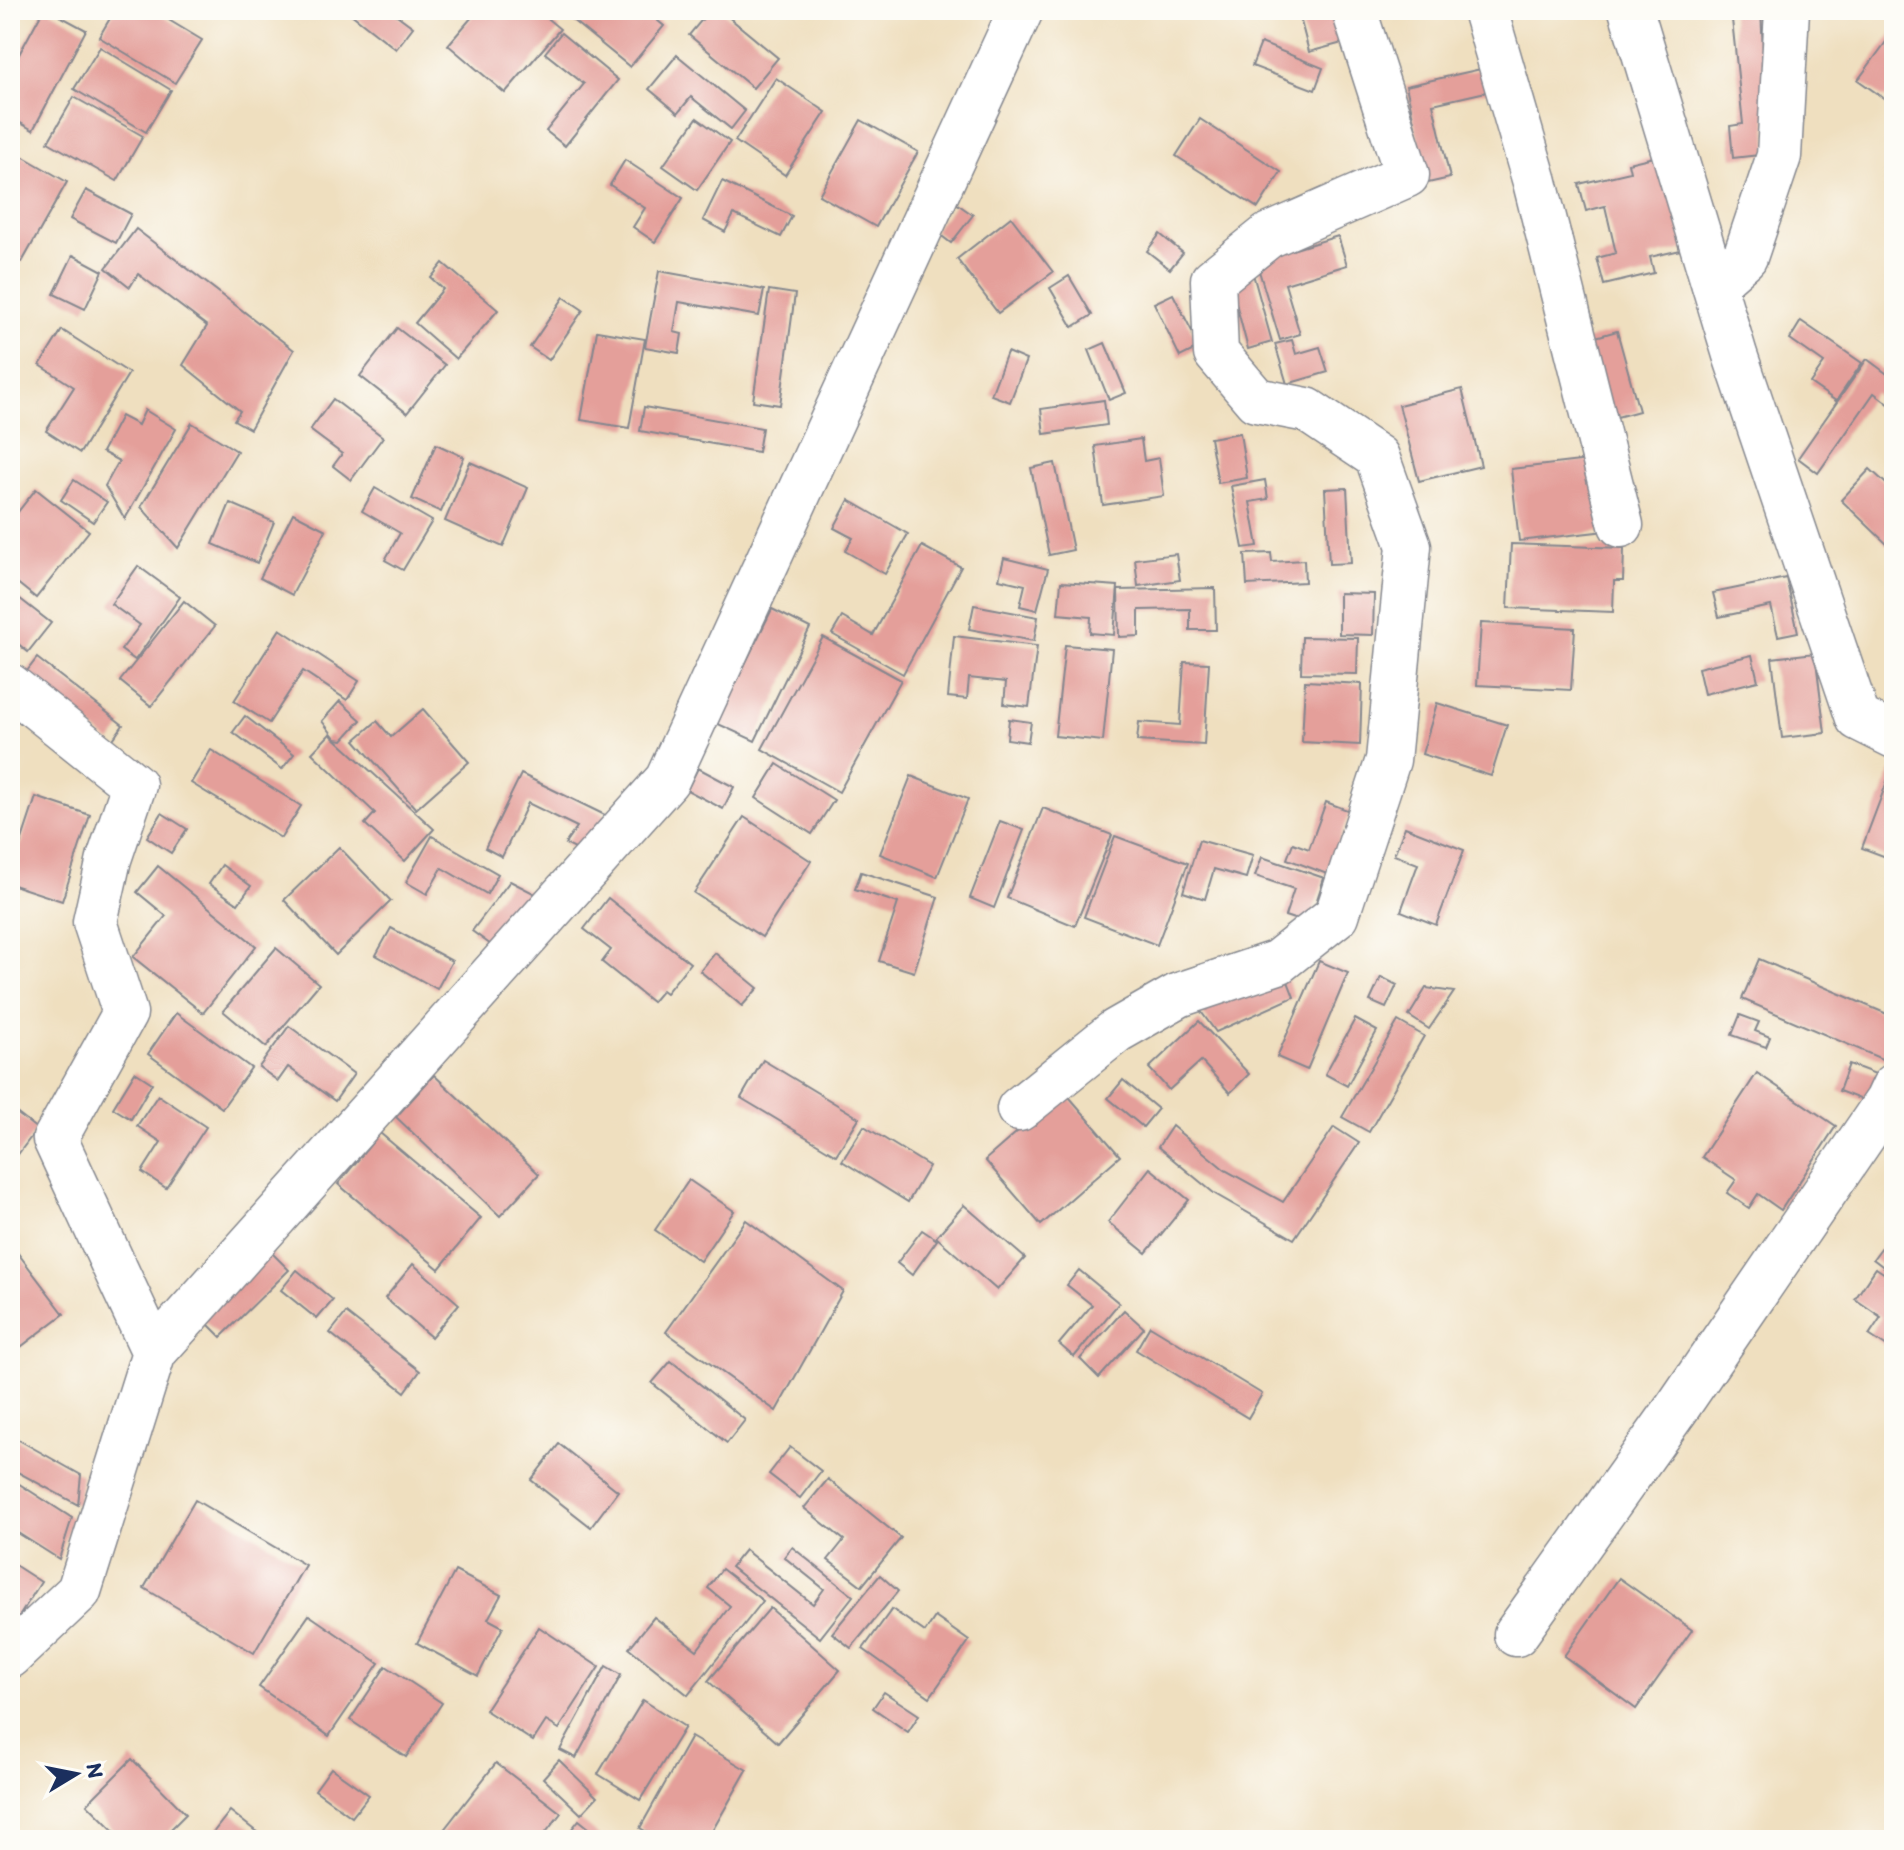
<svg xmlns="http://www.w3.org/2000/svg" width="1904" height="1850" font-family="Itim,sans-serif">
	<rect width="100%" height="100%" fill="#fdfcf7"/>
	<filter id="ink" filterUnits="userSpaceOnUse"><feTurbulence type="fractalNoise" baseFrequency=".0125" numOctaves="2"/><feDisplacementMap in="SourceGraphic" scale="16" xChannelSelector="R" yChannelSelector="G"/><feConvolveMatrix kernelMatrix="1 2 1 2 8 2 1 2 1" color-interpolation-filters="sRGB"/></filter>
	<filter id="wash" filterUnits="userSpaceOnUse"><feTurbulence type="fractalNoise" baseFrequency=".006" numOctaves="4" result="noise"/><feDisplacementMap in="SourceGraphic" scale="32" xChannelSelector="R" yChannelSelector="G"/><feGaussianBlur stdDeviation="1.8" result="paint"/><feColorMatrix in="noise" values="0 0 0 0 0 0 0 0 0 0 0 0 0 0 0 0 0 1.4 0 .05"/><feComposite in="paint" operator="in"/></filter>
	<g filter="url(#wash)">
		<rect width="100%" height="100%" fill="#efdfbf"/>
		<g id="blocks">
			<!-- building -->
			<g fill="#e49f9a">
				<path d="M43 10H49L86 30 33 130 10 117V71Z"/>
				<path d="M115 10H152L202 40 175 83 99 37Z"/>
				<path d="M346 10H390L413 27 396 49Z"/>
				<path d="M478 10H537L560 29 505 93 448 45Z"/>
				<path d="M560 10H645L664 26 630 67Z"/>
				<path d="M710 10H720L778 58 753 88 689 35Z"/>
				<path d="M1298 10H1338L1346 42 1309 52Z"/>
				<path d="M1731 10H1761L1768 154 1733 158 1730 126 1743 124Z"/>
				<path d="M1894 31V87L1885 99 1858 80Z"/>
				<path d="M561 33 618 80 565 146 546 131 584 84 545 53Z"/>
				<path d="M1261 43 1323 68 1315 90 1252 66Z"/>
				<path d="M100 47 171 90 146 132 74 89Z"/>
				<path d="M677 55 745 111 731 129 691 97 678 113 649 89Z"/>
				<path d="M1494 66 1499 89 1433 104 1450 178 1428 183 1406 86Z"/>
				<path d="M776 78 826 112 785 175 735 141Z"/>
				<path d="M74 97 143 136 117 181 48 142Z"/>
				<path d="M697 118 730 142 697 190 663 166Z"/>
				<path d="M1200 119 1281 172 1258 208 1176 156Z"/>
				<path d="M861 120 918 152 876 227 819 195Z"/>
				<path d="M10 149 67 182 22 262 10 255Z"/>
				<path d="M1662 155 1685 249 1650 257 1654 273 1604 285 1597 258 1616 253 1605 206 1586 211 1579 184 1630 172 1628 163Z"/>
				<path d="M625 160 683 198 655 242 633 227 645 208 610 185Z"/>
				<path d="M722 181 792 216 781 237 734 214 725 232 703 220Z"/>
				<path d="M86 190 131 214 116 243 70 219Z"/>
				<path d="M956 203 973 215 951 243 934 230Z"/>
				<path d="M1011 217 1053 272 998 313 957 259Z"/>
				<path d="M136 229 294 350 250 429 234 420 240 411 183 365 207 326 138 274 130 287 106 268Z"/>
				<path d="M1160 234 1183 253 1170 269 1147 251Z"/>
				<path d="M1338 236 1347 265 1285 284 1300 334 1280 340 1256 261Z"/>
				<path d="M73 255 103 271 85 309 54 294Z"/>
				<path d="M443 263 498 310 456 359 415 323 443 289 431 278Z"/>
				<path d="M659 271 764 290 759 316 679 302 674 332 682 334 679 353 645 347Z"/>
				<path d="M1253 274 1272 342 1248 349 1230 280Z"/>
				<path d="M1069 276 1092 315 1073 327 1050 288Z"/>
				<path d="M769 290 795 294 780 405 753 401Z"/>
				<path d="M1173 294 1200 347 1180 357 1154 303Z"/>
				<path d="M564 297 583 310 549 360 530 347Z"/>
				<path d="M1801 321 1862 363 1836 401 1810 383 1824 363 1790 339Z"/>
				<path d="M397 328 445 365 407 413 360 376Z"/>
				<path d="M62 330 129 373 80 453 46 431 74 387 40 365Z"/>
				<path d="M597 331 645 339 629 428 581 420Z"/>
				<path d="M1617 331 1639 411 1606 420 1585 340Z"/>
				<path d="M1292 340 1296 354 1320 347 1328 372 1287 384 1275 344Z"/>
				<path d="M1105 343 1126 393 1109 400 1089 350Z"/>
				<path d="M1007 352 1026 360 1010 402 991 395Z"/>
				<path d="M1867 359 1894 379V408L1874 393 1818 473 1798 458Z"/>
				<path d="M1462 389 1481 466 1419 481 1399 405Z"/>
				<path d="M333 399 383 437 351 480 333 466 342 454 310 430Z"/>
				<path d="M1104 400 1107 425 1044 434 1041 409Z"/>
				<path d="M644 407 762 428 758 452 640 431Z"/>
				<path d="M145 410 176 429 125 519 105 486 119 461 102 452 121 416 138 425Z"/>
				<path d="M192 423 237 451 178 548 141 507Z"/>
				<path d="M1240 433 1247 478 1218 483 1210 438Z"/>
				<path d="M1141 439 1144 461 1159 458 1164 496 1103 505 1095 446Z"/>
				<path d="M436 444 464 457 441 512 412 499Z"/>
				<path d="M1597 459 1605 531 1519 541 1511 469Z"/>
				<path d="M470 462 528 488 503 547 445 521Z"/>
				<path d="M1055 463 1073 550 1049 555 1031 468Z"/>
				<path d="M1870 469 1894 491V546L1892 549 1841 500Z"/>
				<path d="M74 480 107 502 93 522 61 500Z"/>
				<path d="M1265 480 1268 499 1250 502 1258 546 1243 548 1231 486Z"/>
				<path d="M375 488 432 521 403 570 385 560 400 533 362 511Z"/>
				<path d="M1347 488 1351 563 1329 564 1325 489Z"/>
				<path d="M36 489 89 531 36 598 10 577V522Z"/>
				<path d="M849 500 908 534 885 574 845 551 853 538 834 528Z"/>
				<path d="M230 503 274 522 257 563 213 544Z"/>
				<path d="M293 513 326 530 292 595 260 578Z"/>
				<path d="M1511 544 1624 548 1623 581H1614L1613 612 1508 608Z"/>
				<path d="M922 546 961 567 903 674 832 634 842 617 873 635Z"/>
				<path d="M1271 553 1272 562 1304 560 1305 582 1247 585 1245 554Z"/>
				<path d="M1176 554 1180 580 1138 586 1135 559Z"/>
				<path d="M1004 558 1048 569 1037 610 1020 606 1025 585 999 579Z"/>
				<path d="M138 566 180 597 135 660 121 650 140 625 111 604Z"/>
				<path d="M1786 578 1798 632 1778 636 1771 606 1719 617 1713 593Z"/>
				<path d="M1061 582 1118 586 1114 635 1090 633 1091 617 1058 614Z"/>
				<path d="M1215 588 1216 630H1190V609L1139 610V636L1119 637 1118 590Z"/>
				<path d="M10 591 51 623 28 652 10 637Z"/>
				<path d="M1339 593 1374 594 1373 635 1339 634Z"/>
				<path d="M184 601 215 626 151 706 120 681Z"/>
				<path d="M974 605 1038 617 1034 641 969 629Z"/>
				<path d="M772 609 810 628 755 741 716 723Z"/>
				<path d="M1481 623 1575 628 1571 690 1477 685Z"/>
				<path d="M280 629 359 681 347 700 303 671 269 723 234 701Z"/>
				<path d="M954 636 1037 646 1029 707 1004 704 1006 682 969 678 967 699 948 697Z"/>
				<path d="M823 637 901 680 839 792 762 749Z"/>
				<path d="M1302 637 1358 638 1357 674 1301 673Z"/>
				<path d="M1065 645 1112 649 1103 741 1055 736Z"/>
				<path d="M1815 653 1825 733 1782 738 1772 658Z"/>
				<path d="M1752 655 1758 681 1704 694 1698 668Z"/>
				<path d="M37 658 123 725 111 742 24 675Z"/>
				<path d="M1184 662 1209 663 1204 745 1137 741 1139 722 1180 725Z"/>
				<path d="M1305 681 1362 684 1360 745 1302 742Z"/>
				<path d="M340 701 361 720 343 740 336 739 322 721Z"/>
				<path d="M1437 703 1507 725 1491 776 1422 754Z"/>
				<path d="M423 709 469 762 416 809 355 740 377 721 391 737Z"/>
				<path d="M245 716 294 754 282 769 233 732Z"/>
				<path d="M1009 719 1031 722 1028 742 1007 739Z"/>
				<path d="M330 734 434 829 405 861 365 824 375 813 312 753Z"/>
				<path d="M211 750 301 806 281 838 191 783Z"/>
				<path d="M1894 763V860L1862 848Z"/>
				<path d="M777 764 834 800 812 834 756 798Z"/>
				<path d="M698 768 734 787 723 809 687 790Z"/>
				<path d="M521 774 615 820 589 856 565 844 577 827 528 803 502 857 485 848Z"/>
				<path d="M911 776 968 799 937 877 880 854Z"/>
				<path d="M36 797 90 815 62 901 10 884V876Z"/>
				<path d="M1326 802 1350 811 1327 874 1287 859 1293 843 1309 849Z"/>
				<path d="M1043 808 1112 835 1075 926 1007 898Z"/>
				<path d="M162 813 187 829 171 853 147 837Z"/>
				<path d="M744 817 811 861 762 937 694 893Z"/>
				<path d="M1000 821 1024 830 994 908 970 898Z"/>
				<path d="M1405 827 1464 850 1436 925 1401 911 1418 864 1394 855Z"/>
				<path d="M432 836 498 874 487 894 442 868 427 894 406 882Z"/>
				<path d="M1115 836 1188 863 1157 945 1084 917Z"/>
				<path d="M1199 840 1253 855 1246 878 1214 869 1205 899 1183 892Z"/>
				<path d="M339 847 391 901 336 955 284 900Z"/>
				<path d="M1262 857 1324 878 1309 924 1285 916 1294 889 1255 876Z"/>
				<path d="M222 865 251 886 238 904 209 884Z"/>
				<path d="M158 866 256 946 203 1013 133 957 166 916 137 892Z"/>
				<path d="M861 872 938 897 914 972 879 961 898 903 855 889Z"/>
				<path d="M510 881 547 900 502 953 472 931Z"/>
				<path d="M608 898 690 963 666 993 662 990 652 1002 602 962 611 950 584 929Z"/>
				<path d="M391 928 452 961 437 989 376 955Z"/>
				<path d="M276 948 319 984 266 1047 223 1011Z"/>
				<path d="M715 953 758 988 742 1006 700 971Z"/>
				<path d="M1759 959 1894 1017V1037L1884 1060 1742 999Z"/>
				<path d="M1319 961 1348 973 1307 1070 1277 1057Z"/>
				<path d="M1282 966 1294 997 1216 1032 1194 1002Z"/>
				<path d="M1381 977 1397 985 1386 1008 1370 1001Z"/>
				<path d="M1426 988 1454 992 1429 1029 1409 1016Z"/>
				<path d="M176 1013 251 1068 222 1108 148 1054Z"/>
				<path d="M1740 1015 1759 1022 1755 1031 1770 1037 1766 1047 1732 1035Z"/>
				<path d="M1355 1019 1377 1031 1347 1086 1325 1074Z"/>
				<path d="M1199 1021 1249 1074 1230 1093 1201 1061 1169 1090 1149 1068Z"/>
				<path d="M1398 1021 1424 1036 1369 1132 1342 1117Z"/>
				<path d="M289 1026 354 1074 335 1101 288 1067 278 1081 259 1067Z"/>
				<path d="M763 1060 859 1118 836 1155 741 1098Z"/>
				<path d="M1849 1064 1881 1076 1870 1103 1839 1091Z"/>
				<path d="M135 1072 152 1083 131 1119 113 1108Z"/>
				<path d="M1757 1073 1836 1126 1781 1210 1758 1194 1749 1208 1727 1193 1736 1180 1702 1157Z"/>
				<path d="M434 1075 539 1174 500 1216 396 1117Z"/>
				<path d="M1123 1080 1158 1109 1143 1127 1108 1098Z"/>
				<path d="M1064 1091 1120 1156 1041 1225 985 1160Z"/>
				<path d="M158 1095 206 1127 166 1188 142 1172 161 1142 137 1126Z"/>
				<path d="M10 1108 37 1129 10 1165Z"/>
				<path d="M864 1126 929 1166 908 1202 842 1161Z"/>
				<path d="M1172 1126 1225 1170 1283 1202 1334 1127 1359 1143 1294 1239 1215 1194 1158 1147Z"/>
				<path d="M380 1133 481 1218 439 1269 338 1184Z"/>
				<path d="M1150 1168 1189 1200 1146 1253 1108 1222Z"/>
				<path d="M689 1180 734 1211 700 1261 655 1230Z"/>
				<path d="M964 1205 1025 1258 997 1290 936 1237Z"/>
				<path d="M746 1220 843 1291 776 1411 666 1332Z"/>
				<path d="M922 1230 937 1240 912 1275 897 1263Z"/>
				<path d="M1894 1231V1275L1873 1259Z"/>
				<path d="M14 1248 64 1314 18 1349 10 1338V1252Z"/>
				<path d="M269 1250 289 1270 221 1337 201 1317Z"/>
				<path d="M413 1264 459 1304 431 1337 385 1298Z"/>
				<path d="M1876 1268 1894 1280V1337L1887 1347 1869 1335 1881 1317 1855 1299Z"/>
				<path d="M297 1270 333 1300 317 1319 281 1290Z"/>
				<path d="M1079 1270 1119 1303 1074 1357 1059 1344 1092 1305 1067 1285Z"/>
				<path d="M1124 1310 1144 1328 1099 1378 1080 1359Z"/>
				<path d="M346 1313 420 1371 405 1392 330 1333Z"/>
				<path d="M1150 1326 1262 1394 1248 1418 1136 1350Z"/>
				<path d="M671 1361 745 1420 727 1443 652 1383Z"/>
				<path d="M17 1439 81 1475 78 1505 10 1468V1452Z"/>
				<path d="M559 1444 618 1491 591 1527 531 1480Z"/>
				<path d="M790 1447 821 1471 800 1498 769 1474Z"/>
				<path d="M10 1478 72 1518 59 1559 10 1528Z"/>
				<path d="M828 1479 901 1538 862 1586 828 1560 844 1540 804 1508Z"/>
				<path d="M195 1500 305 1565 254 1653 144 1588Z"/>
				<path d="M792 1547 853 1596 820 1638 731 1567 745 1550 813 1604 824 1589 784 1557Z"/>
				<path d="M10 1562 41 1582 15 1623 10 1620Z"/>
				<path d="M722 1569 763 1601 688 1695 629 1648 654 1617 697 1650 730 1606 708 1588Z"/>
				<path d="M455 1571 501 1595 488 1619 503 1627 478 1676 417 1643Z"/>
				<path d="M880 1575 898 1591 851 1648 832 1633Z"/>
				<path d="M1619 1578 1692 1630 1636 1709 1564 1656Z"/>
				<path d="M770 1608 840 1670 778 1743 708 1681Z"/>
				<path d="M892 1609 925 1632 935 1617 969 1641 930 1697 863 1649Z"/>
				<path d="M309 1615 379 1663 329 1736 259 1687Z"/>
				<path d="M539 1627 599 1667 559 1729 546 1721 533 1741 485 1710Z"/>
				<path d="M386 1666 442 1703 406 1757 350 1720Z"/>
				<path d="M606 1666 621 1675 576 1758 560 1750Z"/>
				<path d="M884 1692 919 1715 908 1732 873 1708Z"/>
				<path d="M643 1700 685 1727 640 1800 598 1774Z"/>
				<path d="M691 1737 747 1770 707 1840H660L640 1828Z"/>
				<path d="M132 1759 186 1814 160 1840H123L87 1804Z"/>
				<path d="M559 1760 597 1797 581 1814 543 1778Z"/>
				<path d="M496 1763 561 1813 540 1840H444L439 1836Z"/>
				<path d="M331 1768 369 1795 352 1817 315 1790Z"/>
				<path d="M230 1811 267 1840H220L212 1834Z"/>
				<path d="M579 1820 600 1837 598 1840H563Z"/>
			</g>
		</g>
	</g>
	<g filter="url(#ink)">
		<use href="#blocks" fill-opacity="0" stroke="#85878e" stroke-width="2"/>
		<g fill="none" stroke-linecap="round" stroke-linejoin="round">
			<!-- minor casing -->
			<g stroke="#85878e" stroke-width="47">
				<g id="minor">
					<path d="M1485 10 1535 182 1621 525"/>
					<path d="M1631 10 1735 355 1858 718 1894 736"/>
					<path d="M1714 284 1745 257 1779 156 1787 10"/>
					<path d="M10 686 134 785 109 859 95 922 125 1013 55 1139 154 1352 79 1591 10 1656"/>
					<path d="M1019 1109 1116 1031 1179 995 1278 962 1337 915 1388 760 1409 546 1377 457 1307 410 1256 400 1216 353 1213 280 1268 236 1407 175 1354 10"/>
					<path d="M154 1352 667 780 1021 10"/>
					<path d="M1516 1634 1677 1408 1887 1101 1894 1086"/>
				</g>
			</g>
			<!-- minor -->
			<use href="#minor" stroke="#fff" stroke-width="44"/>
		</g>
	</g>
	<!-- margin -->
	<rect width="1904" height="1850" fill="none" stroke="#fdfcf7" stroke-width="40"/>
	<!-- north arrow -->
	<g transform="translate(76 1774) rotate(80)" stroke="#fdfcf7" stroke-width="6" paint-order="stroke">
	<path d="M0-6L14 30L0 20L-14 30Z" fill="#1b2f5e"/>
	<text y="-12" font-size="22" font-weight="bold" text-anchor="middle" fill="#1b2f5e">N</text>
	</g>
</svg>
